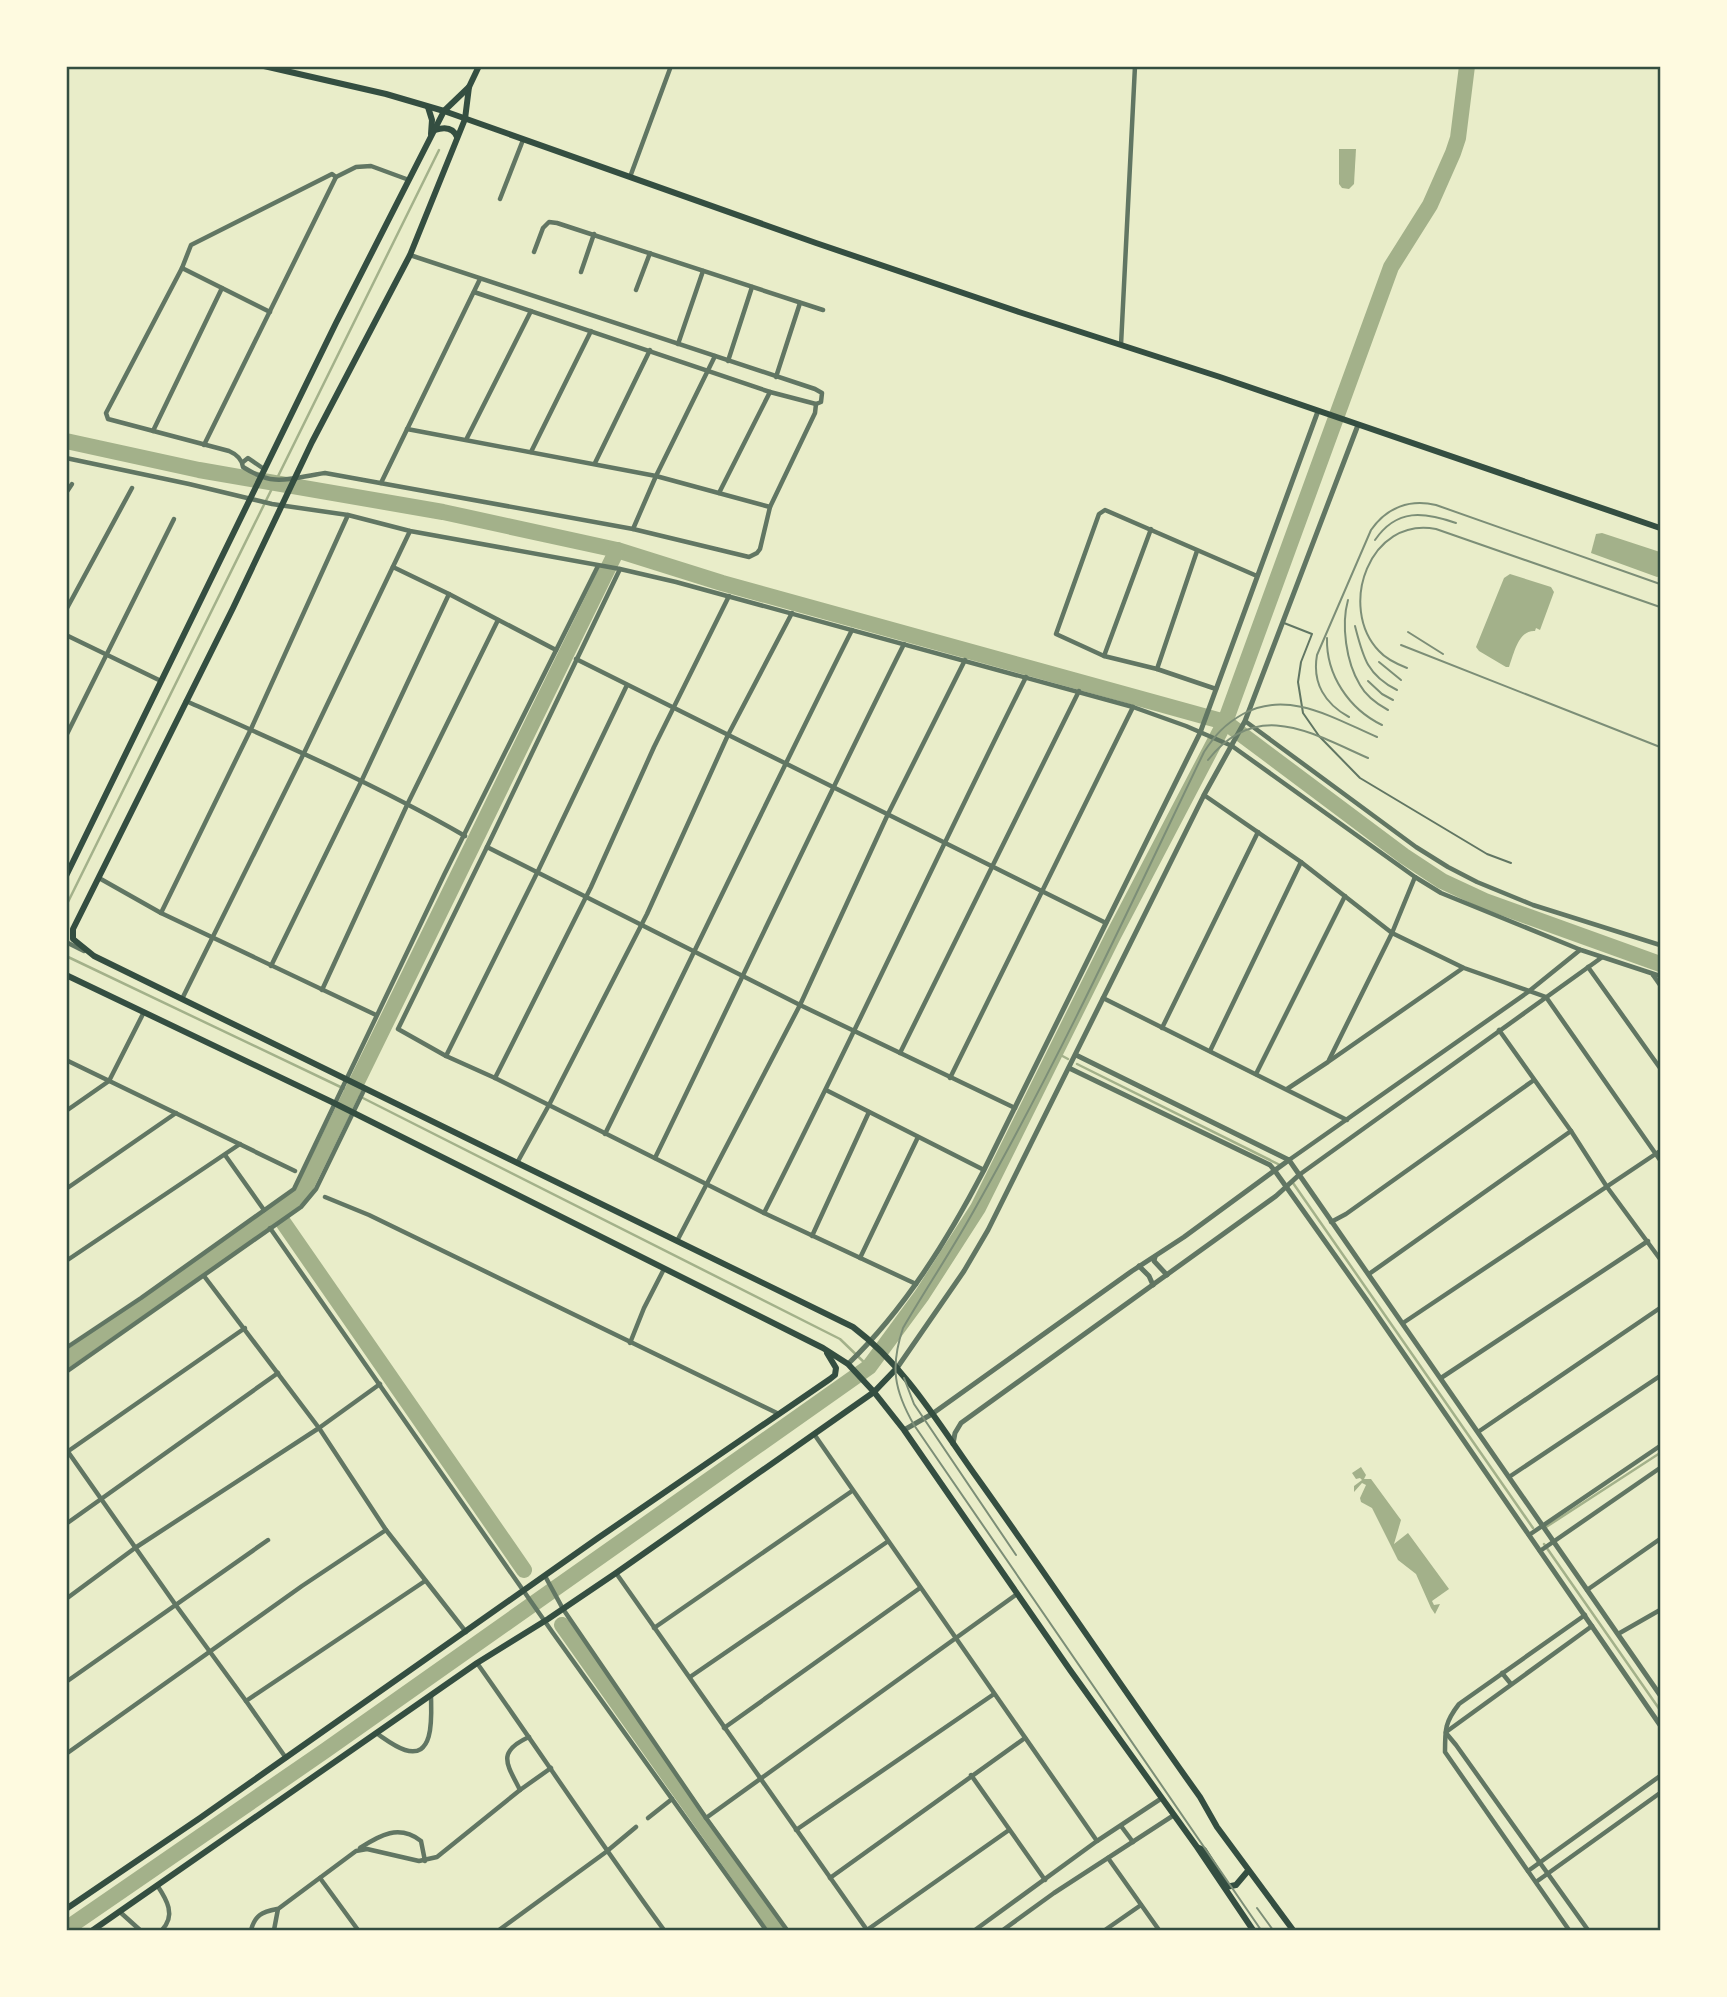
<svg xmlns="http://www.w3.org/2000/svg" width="1727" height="1997" font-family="'Exo 2',sans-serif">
	<rect width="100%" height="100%" fill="#e9edc9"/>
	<!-- water -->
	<g fill="#a3b18a">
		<path d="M1339 149H1356L1354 184 1349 189 1342 188 1339 184Z"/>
		<path d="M1602 533 1660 552V576L1657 577 1591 553 1596 534Z"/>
		<path d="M1510 574 1551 587 1554 592 1540 630 1536 628 1535 631C1518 630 1514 654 1509 667H1506L1479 651 1476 647 1504 578Z"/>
		<path d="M1361 1467 1366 1475 1364 1479H1371L1401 1520 1394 1544 1408 1533 1449 1589 1432 1601 1434 1605 1440 1604 1435 1614 1431 1608 1416 1574 1398 1560 1372 1508 1361 1502 1360 1498 1366 1485 1362 1483 1354 1492V1486L1362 1480 1360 1478 1356 1479 1352 1473Z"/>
	</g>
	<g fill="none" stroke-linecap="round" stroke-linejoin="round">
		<!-- stream -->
		<g stroke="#a3b18a" stroke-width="2.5">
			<path d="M66 906 439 150"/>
			<path d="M66 956 351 1092 840 1339 869 1367"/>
			<path d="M1055 1052 1068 1059"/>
			<path d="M1077 1064 1280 1165"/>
			<path d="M1293 1183 1533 1528"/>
			<path d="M1546 1527 1660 1453"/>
			<path d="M1544 1544 1660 1710"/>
		</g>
		<!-- river -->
		<g stroke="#a3b18a" stroke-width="16">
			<path d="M66 441 199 470 443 512 617 550 722 583 1225 722 1404 856 1442 881 1485 901 1660 964"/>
			<path d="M276 1212 524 1570"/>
			<path d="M66 1360 292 1202 305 1188 617 550"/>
			<path d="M562 1625 778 1930"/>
			<path d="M66 1929 326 1750 869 1367 922 1295 978 1208 1113 936 1225 722 1391 267 1430 205 1453 153 1458 138 1467 66"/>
		</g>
		<!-- service -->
		<path stroke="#617663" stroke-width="2" d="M1284 623 1312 634 1301 662 1298 682 1303 713 1319 736 1360 778 1487 854 1511 863"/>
		<!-- minor -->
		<g stroke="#617663" stroke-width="4.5">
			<path d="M630 177 671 66"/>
			<path d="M409 180 371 166 356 167 336 177 332 174 191 245 182 268 106 413 108 419 229 451C236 454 242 459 243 467 276 488 289 478 325 473L633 529 749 557 757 553 760 549 770 507 815 413 816 404"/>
			<path d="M500 199 523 140"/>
			<path d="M534 252 543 228 549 222 557 223 823 310"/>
			<path d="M410 255 815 389 822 393 821 402 816 404 770 392"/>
			<path d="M182 268 270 312"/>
			<path d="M581 272 594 234"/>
			<path d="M636 290 650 253"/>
			<path d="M474 292 770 392 719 493"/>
			<path d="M678 344 703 271"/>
			<path d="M1121 345 1135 66"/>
			<path d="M728 361 752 287"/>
			<path d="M776 377 800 303"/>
			<path d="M407 429 656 476 770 507"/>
			<path d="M153 431 222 288"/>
			<path d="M467 438 531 311"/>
			<path d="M204 445 336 177"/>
			<path d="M531 452 591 331"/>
			<path d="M66 458 189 484 272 504 348 515 410 531 620 569 676 582 1133 707 1186 726 1232 746 1415 877 1441 893 1581 950 1660 976"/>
			<path d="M243 462 248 458 264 469"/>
			<path d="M595 463 650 350"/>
			<path d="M381 483 480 279"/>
			<path d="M66 493 72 484"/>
			<path d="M633 529 656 476 715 356"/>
			<path d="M393 567 449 594 556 650"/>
			<path d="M620 569 487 847 398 1029 446 1056 495 1078 764 1213 916 1284"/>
			<path d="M66 610 132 488"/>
			<path d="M66 635 161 681"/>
			<path d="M1104 656 1151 529"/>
			<path d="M576 659 1106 923"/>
			<path d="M1157 669 1197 551"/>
			<path d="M1216 689 1157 669 1104 656 1056 634 1099 514 1105 510 1257 576"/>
			<path d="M186 701C281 743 375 784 465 836"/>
			<path d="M1245 721 1416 847 1448 867 1477 882 1533 905 1660 945"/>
			<path d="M66 736 174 519"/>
			<path d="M1204 795 1301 862 1392 933 1464 968 1546 997 1660 1160"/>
			<path d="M487 847 800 1005 1015 1108"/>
			<path d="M99 878 161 913 376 1015"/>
			<path d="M161 913 251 729 348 515"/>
			<path d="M66 942 84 951"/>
			<path d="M271 966 361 782 449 594"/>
			<path d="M1588 967 1660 1068"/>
			<path d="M1653 975 1660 985"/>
			<path d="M322 990 408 803 498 620"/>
			<path d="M1103 998 1347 1120"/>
			<path d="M182 999 304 753 410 531"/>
			<path d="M1162 1028 1258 832"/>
			<path d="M1499 1030 1571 1131 1607 1187 1660 1259"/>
			<path d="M1210 1051 1301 862"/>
			<path d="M900 1053 1079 691"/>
			<path d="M446 1056 538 871 627 685"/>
			<path d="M66 1060 295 1171"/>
			<path d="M1329 1060 1392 933 1415 877"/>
			<path d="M1256 1074 1345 896"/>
			<path d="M495 1078 591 887 654 747 729 596"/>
			<path d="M950 1078 1133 707"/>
			<path d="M1287 1089 1328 1062 1463 968"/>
			<path d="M826 1090 984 1170"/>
			<path d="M66 1111 109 1081 144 1012"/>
			<path d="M605 1134C688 966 768 797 852 630"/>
			<path d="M225 1155 264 1210"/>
			<path d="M655 1158C738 987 819 814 904 644"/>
			<path d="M1289 1160 1528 992 1580 950"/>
			<path d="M517 1163 549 1105 647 914 728 735 792 613"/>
			<path d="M1299 1175 1601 958"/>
			<path d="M66 1189 176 1113"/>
			<path d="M325 1197 369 1215 779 1414"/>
			<path d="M764 1213C854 1036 937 855 1026 677"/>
			<path d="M1331 1222 1346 1214 1534 1080"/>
			<path d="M270 1228 553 1633 766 1930"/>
			<path d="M812 1236 869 1112"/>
			<path d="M677 1241 800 1005 888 814 965 660"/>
			<path d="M860 1258 918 1137"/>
			<path d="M66 1261 240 1144"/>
			<path d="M1369 1274 1571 1131"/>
			<path d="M204 1276 319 1428 386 1530 466 1632"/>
			<path d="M1403 1323 1660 1151"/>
			<path d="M630 1343 644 1308 664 1269"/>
			<path d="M66 1348 141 1298 294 1189 444 875 598 566"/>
			<path d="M66 1372 301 1207 316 1189 365 1088"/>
			<path d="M1441 1378 1648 1241"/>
			<path d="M1478 1432 1660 1308"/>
			<path d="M814 1434 1097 1841"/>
			<path d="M66 1449 175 1604 246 1701 286 1758"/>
			<path d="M67 1452 245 1328"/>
			<path d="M1509 1477 1660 1376"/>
			<path d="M66 1524 278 1373"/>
			<path d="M1529 1535 1660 1446"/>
			<path d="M1540 1551 1660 1468"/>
			<path d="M616 1573 867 1930"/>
			<path d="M545 1576 563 1609 706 1818 787 1930"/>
			<path d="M1587 1590 1660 1539"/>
			<path d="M66 1599 135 1548 319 1428 380 1384"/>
			<path d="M654 1628 852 1491"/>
			<path d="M1618 1634 1660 1610"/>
			<path d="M477 1663C540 1752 600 1843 664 1930"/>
			<path d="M1502 1673 1511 1684"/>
			<path d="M690 1677 887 1542"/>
			<path d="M66 1682 268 1540"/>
			<path d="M246 1701 425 1581"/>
			<path d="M724 1728 920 1588"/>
			<path d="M1446 1732 1592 1626"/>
			<path d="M376 1733C385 1739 395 1747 405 1750 436 1760 431 1712 431 1695"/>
			<path d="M1446 1733 1456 1745 1588 1930"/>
			<path d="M66 1754 302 1586 386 1530"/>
			<path d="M971 1775 1045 1880"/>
			<path d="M520 1790C507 1764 496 1752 529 1737"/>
			<path d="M648 1818 672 1799"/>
			<path d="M706 1818 1017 1594"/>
			<path d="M1121 1826 1133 1842"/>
			<path d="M796 1830 994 1694"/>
			<path d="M360 1848C380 1835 399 1824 421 1841L425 1861"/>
			<path d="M1108 1858 1159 1930"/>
			<path d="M1528 1871 1660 1776"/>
			<path d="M320 1878 358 1930"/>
			<path d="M830 1878 1025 1738"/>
			<path d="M1536 1882 1660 1793"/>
			<path d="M157 1885C167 1900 176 1915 162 1930"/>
			<path d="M120 1912 140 1930"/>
			<path d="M251 1930C255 1915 262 1912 277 1909"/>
			<path d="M274 1930 278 1909 356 1851 367 1849 419 1861 437 1857 520 1790 551 1768"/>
			<path d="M499 1930 606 1852 636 1827"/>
			<path d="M867 1930 1009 1830"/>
			<path d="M975 1930 1097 1841 1162 1798"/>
			<path d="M1003 1930 1054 1893 1174 1815"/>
			<path d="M1105 1930 1141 1905"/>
			<path d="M1569 1930 1445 1752C1445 1729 1445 1722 1459 1704L1585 1615"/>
		</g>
		<!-- tertiary -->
		<g stroke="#617663" stroke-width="5">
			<path d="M1076 1055 1289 1160 1660 1695"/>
			<path d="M1069 1068 1270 1165 1275 1171 1366 1299 1660 1725"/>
			<path d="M1155 1257 1154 1261 1167 1275"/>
			<path d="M1139 1266 1149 1276 1153 1285"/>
			<path d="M848 1364C905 1309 948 1239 984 1170L1200 733 1318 411"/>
			<path d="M897 1368 964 1271 988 1230 1204 795 1245 721 1358 425"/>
			<path d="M904 1430 932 1414 1132 1271 1184 1237 1289 1160"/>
			<path d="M953 1444 955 1433 961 1423 1276 1196 1299 1175"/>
		</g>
		<!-- secondary -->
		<g stroke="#344e41" stroke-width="6">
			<path d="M264 66 386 94 444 111 816 243 1019 312 1220 377 1660 528"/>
			<path d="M479 66 469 87 465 119 410 255 312 442 233 608 73 929V939L94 956 853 1327C906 1367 940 1426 978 1479 1053 1584 1124 1691 1200 1797L1217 1827 1293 1930"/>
			<path d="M428 107 432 120 431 134"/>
			<path d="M435 130C444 127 453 127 457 137"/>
			<path d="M66 876 336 323 444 111 469 87"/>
			<path d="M66 975 334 1103 823 1348 848 1364 874 1392 904 1430 1070 1670 1197 1847 1253 1930"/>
			<path d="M1199 1848 1204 1850 1225 1883"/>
			<path d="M1226 1887 1236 1885 1247 1872"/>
			<path d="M66 1909 200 1818 598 1538 830 1379 835 1375 836 1368 827 1353"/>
			<path d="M93 1930 477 1663 548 1619 616 1573 874 1392 897 1368"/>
		</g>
		<!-- tram -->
		<g stroke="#7c8e77" stroke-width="2">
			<path d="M1375 540C1397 508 1424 512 1456 523"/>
			<path d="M1348 600C1341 625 1346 662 1360 685 1366 696 1377 704 1388 710"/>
			<path d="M1355 626C1363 657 1367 675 1397 690"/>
			<path d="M1408 632 1443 654"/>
			<path d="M1327 638C1326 675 1349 709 1382 725"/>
			<path d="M1401 645 1660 747"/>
			<path d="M1379 662 1401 680"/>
			<path d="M1407 668C1397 664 1386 659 1379 651 1337 607 1370 516 1436 529L1660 607"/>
			<path d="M1368 681 1382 694 1393 700"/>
			<path d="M1349 717C1325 704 1312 683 1317 655L1371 530C1387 507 1410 499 1436 505L1660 584"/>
			<path d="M1208 760C1257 698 1311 733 1368 758"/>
			<path d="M904 1378 914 1404 1016 1555"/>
			<path d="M1257 1908 1273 1930"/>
			<path d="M1261 1930 914 1425C894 1390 890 1367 903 1328 927 1287 954 1247 977 1205 1060 1058 1131 904 1204 752 1215 735 1225 724 1243 714 1288 689 1335 719 1377 737"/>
		</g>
	</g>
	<!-- border -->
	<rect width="1727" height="1997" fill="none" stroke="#fefae0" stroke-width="136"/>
	<rect x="68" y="68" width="1591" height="1861" fill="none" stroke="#344e41" stroke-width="2.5"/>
</svg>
